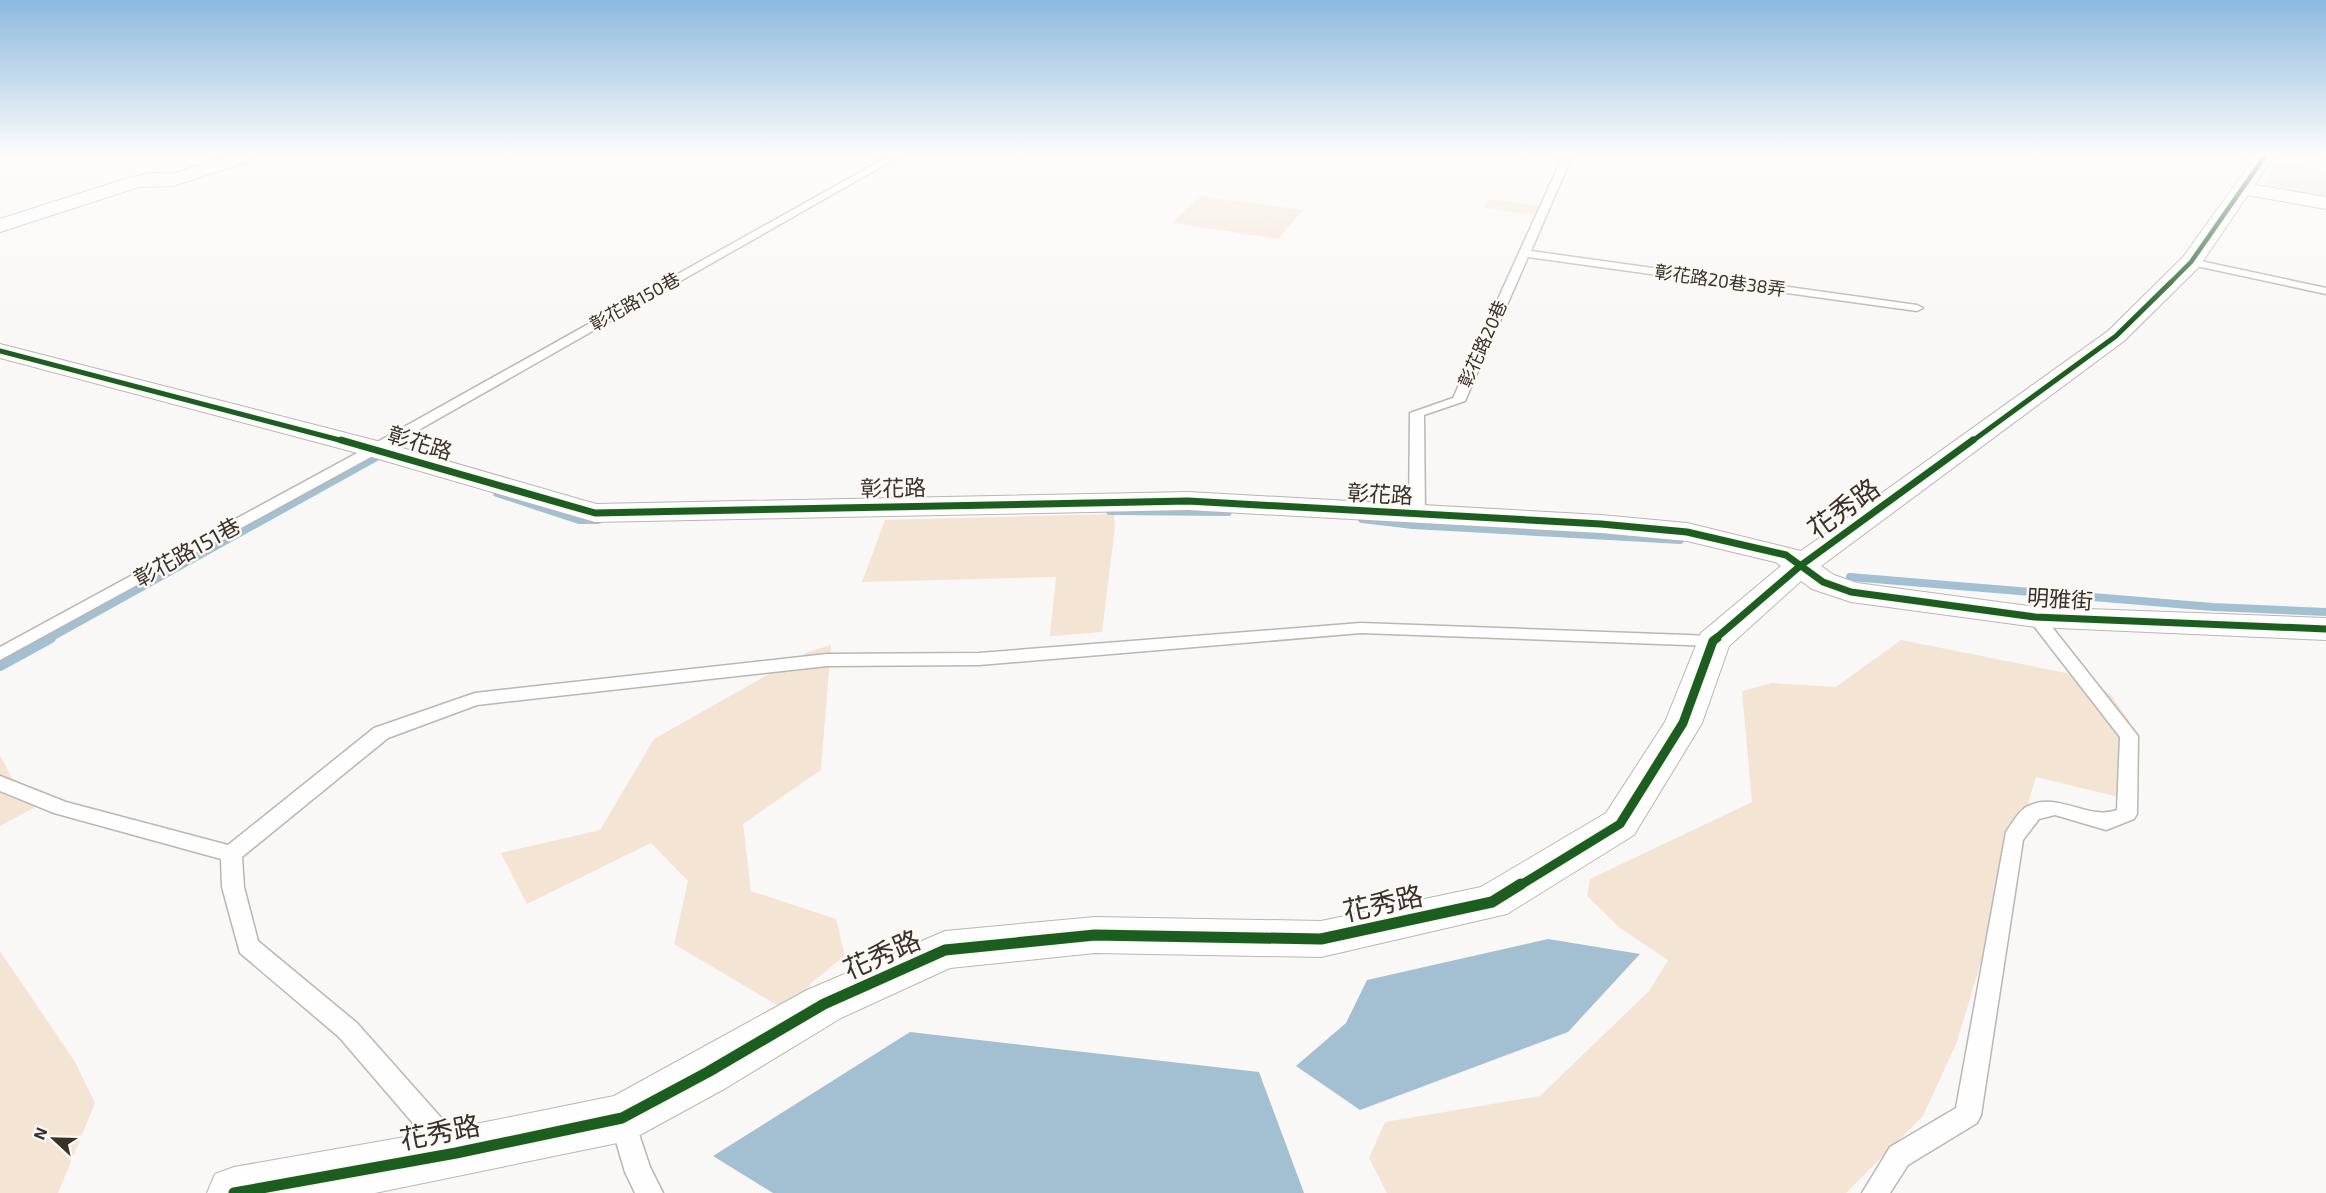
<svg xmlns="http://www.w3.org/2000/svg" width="2326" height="1193" font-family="'Exo 2','Noto Sans TC',sans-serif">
	<rect width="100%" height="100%" fill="#faf8f6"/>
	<!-- green -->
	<g fill="#f4e4d4">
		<path d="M2278 162 2326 171V197L2263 188Z"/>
		<path d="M1200 196 1303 210 1278 239 1172 223Z"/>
		<path d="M1488 199 1539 206 1534 215 1483 208Z"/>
		<path d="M1114 514 1115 527 1102 632 1050 636 1056 577 862 582 885 520Z"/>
		<path d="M1901 640 2086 677 2111 695 2130 722 2133 798H2123L2036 777 1957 1042 1923 1116 1846 1193H1387L1369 1158 1385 1122 1540 1096 1649 991 1668 960 1620 928 1587 896 1590 879 1752 802 1742 691 1772 683 1836 687Z"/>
		<path d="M831 645 821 770 743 824 751 891 836 919 845 956 811 983 792 1014 674 944 688 881 651 843 527 904 501 853 600 830 654 739 808 652Z"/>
		<path d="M0 755 12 778 52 798 0 826Z"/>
		<path d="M0 951 75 1062 95 1103 58 1193H0Z"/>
	</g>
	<!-- water -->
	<g fill="#a2c0d2">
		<path d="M1548 939 1640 954 1568 1032 1360 1110 1296 1066 1346 1023 1367 980Z"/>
		<path d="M910 1032 1259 1072 1304 1193H773L713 1156Z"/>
	</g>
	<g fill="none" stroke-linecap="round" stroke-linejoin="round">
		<!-- stream-far1 -->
		<g stroke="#a2c0d2" stroke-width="8">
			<path d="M497 493 579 520H598"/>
			<path d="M1110 511 1228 512"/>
			<path d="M1362 519 1413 525 1680 540"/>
			<path d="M1850 577 2213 607 2326 612"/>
			<path d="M48 639 380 455 384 456"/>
		</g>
		<!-- stream -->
		<path stroke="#a2c0d2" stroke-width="10" d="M0 666 51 638"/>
		<!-- service casing -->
		<g stroke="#bab6b2" stroke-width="3">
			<g id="service">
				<path d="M889 156H900L380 452 0 660V647L370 446Z"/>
				<path d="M1563 156H1572L1531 251 1917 305 1923 308 1917 311 1528 257 1465 401 1424 415 1425 515 1417 520 1412 518 1409 515 1410 413 1453 398Z"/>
				<path d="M2243 156H2254L2264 164 2257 166Z"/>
				<path d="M2191 259 2326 288V294L2187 264V260Z"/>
				<path d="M2035 612 2041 613 2138 736 2137 814 2134 819 2106 830 2055 815 2039 819 2023 840 1981 1115 1977 1123 1908 1165 1890 1193H1862L1890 1147 1956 1108 2006 832C2011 825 2018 812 2026 807 2058 790 2087 821 2117 810L2120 737 2027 617Z"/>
				<path d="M1361 623 1713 636 1722 641 1713 646 1361 633 979 665 827 666 477 705 388 738 242 857 244 887 258 941 357 1023 460 1139 464 1148 460 1157 451 1160 442 1157 339 1037 240 953 222 887 221 859 54 813 0 791V776L66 802 228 845 374 728 475 693 827 654 979 653Z"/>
				<path d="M622 1106 631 1110 650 1167 663 1193H635L625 1172 609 1118 613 1110Z"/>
			</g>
		</g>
		<!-- minor casing -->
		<g stroke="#bab6b2" stroke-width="2">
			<g id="minor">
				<path d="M228 156H256L253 160 173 186 139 187 0 232V219L128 178 152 173 172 174Z"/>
				<path d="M2243 183 2326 197V209L2236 193 2234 189Z"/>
			</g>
		</g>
		<!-- tertiary casing -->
		<g stroke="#bab6b2" stroke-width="2">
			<path id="tertiary" d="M2256 156H2274L2199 267 2124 341 1821 566 1834 575 1857 583 2035 607 2326 618V640L2035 627 1851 602 1812 589 1801 581 1729 646 1702 723 1634 835 1507 914 1321 957 1095 953 950 968 841 1018 726 1088 640 1135 622 1142 375 1193H207L215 1174 234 1167 456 1128 614 1096 807 990 945 931 1095 917 1321 921 1481 887 1606 813 1665 722 1701 633 1781 566 1775 562 1687 541 1601 533 1188 510 595 522 365 455 0 358V344L385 443 596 504 1188 492 1601 515 1687 523 1801 551 2108 331 2183 257Z"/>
		</g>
		<!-- service -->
		<use href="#service" fill="#fefefe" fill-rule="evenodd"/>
		<!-- minor -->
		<use href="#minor" fill="#fefefe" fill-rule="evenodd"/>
		<!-- tertiary -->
		<use href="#tertiary" fill="#fefefe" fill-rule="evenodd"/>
		<!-- cycleway-far4 casing -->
		<g stroke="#fcf8f4" stroke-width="7">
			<path id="cycleway-far4" d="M2169 284 2191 262 2265 156"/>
		</g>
		<!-- cycleway-far3 casing -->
		<g stroke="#fcf8f4" stroke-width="8">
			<g id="cycleway-far3">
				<path d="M0 351 347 442"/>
				<path d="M1971 442 2116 336 2171 282"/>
			</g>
		</g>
		<!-- cycleway-far2 casing -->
		<g stroke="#fcf8f4" stroke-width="10">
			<g id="cycleway-far2">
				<path d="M341 440 595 513 1188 501 1601 524 1687 532 1786 555 1823 582 1851 592 2035 617 2326 629"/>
				<path d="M1715 639 1800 566 1973 440"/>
			</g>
		</g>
		<!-- cycleway-far1 casing -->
		<g stroke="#fcf8f4" stroke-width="13">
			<path id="cycleway-far1" d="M1519 886 1620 824 1683 723 1713 641 1717 638"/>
		</g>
		<!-- cycleway casing -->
		<g stroke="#fcf8f4" stroke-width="15">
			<path id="cycleway" d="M234 1193 456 1153 622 1118 708 1072 824 1004 945 950 1095 935 1321 939 1492 902 1521 884"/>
		</g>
		<!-- cycleway-far4 -->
		<use href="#cycleway-far4" stroke="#1b5e20" stroke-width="4.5"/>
		<!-- cycleway-far3 -->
		<use href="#cycleway-far3" stroke="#1b5e20" stroke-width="5"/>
		<!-- cycleway-far2 -->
		<use href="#cycleway-far2" stroke="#1b5e20" stroke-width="7"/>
		<!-- cycleway-far1 -->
		<use href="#cycleway-far1" stroke="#1b5e20" stroke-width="9"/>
		<!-- cycleway -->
		<use href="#cycleway" stroke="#1b5e20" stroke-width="11"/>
	</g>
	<!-- sky -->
	<linearGradient id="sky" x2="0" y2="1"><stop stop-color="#8cb9df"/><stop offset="0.48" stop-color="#fdfcfb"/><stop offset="1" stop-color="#fdfcfb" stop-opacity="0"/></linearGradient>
	<rect width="2326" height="323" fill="url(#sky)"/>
	<g text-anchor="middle" stroke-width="5" stroke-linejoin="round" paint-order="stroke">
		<!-- far-street labels -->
		<g font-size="18" fill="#39312a" stroke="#fcf8f4">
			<text transform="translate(1720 281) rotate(8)" y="6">彰花路20巷38弄</text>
			<text transform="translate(635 302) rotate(-29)" y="6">彰花路150巷</text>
			<text transform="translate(1483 344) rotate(-66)" y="6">彰花路20巷</text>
		</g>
		<!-- street labels -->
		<g font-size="22" fill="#39312a" stroke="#fcf8f4">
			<text transform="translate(420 443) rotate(17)" y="8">彰花路</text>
			<text transform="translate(893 488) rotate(-1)" y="8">彰花路</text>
			<text transform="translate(1380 494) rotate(3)" y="8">彰花路</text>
			<text transform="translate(187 552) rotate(-29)" y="8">彰花路151巷</text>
			<text transform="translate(2060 599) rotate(4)" y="8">明雅街</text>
		</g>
		<!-- near-street labels -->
		<g font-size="27" fill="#39312a" stroke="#fcf8f4">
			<text transform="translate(1844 509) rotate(-36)" y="9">花秀路</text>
			<text transform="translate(1383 904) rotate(-12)" y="9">花秀路</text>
			<text transform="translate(882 955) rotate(-24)" y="9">花秀路</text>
			<text transform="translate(440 1133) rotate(-11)" y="9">花秀路</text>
		</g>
	</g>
	<!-- north arrow -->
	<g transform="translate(54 1139) rotate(292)" stroke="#fcf8f4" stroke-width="4.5" paint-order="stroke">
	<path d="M0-4.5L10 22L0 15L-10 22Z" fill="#39312a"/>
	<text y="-9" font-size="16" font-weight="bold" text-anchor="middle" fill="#39312a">N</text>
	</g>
</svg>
